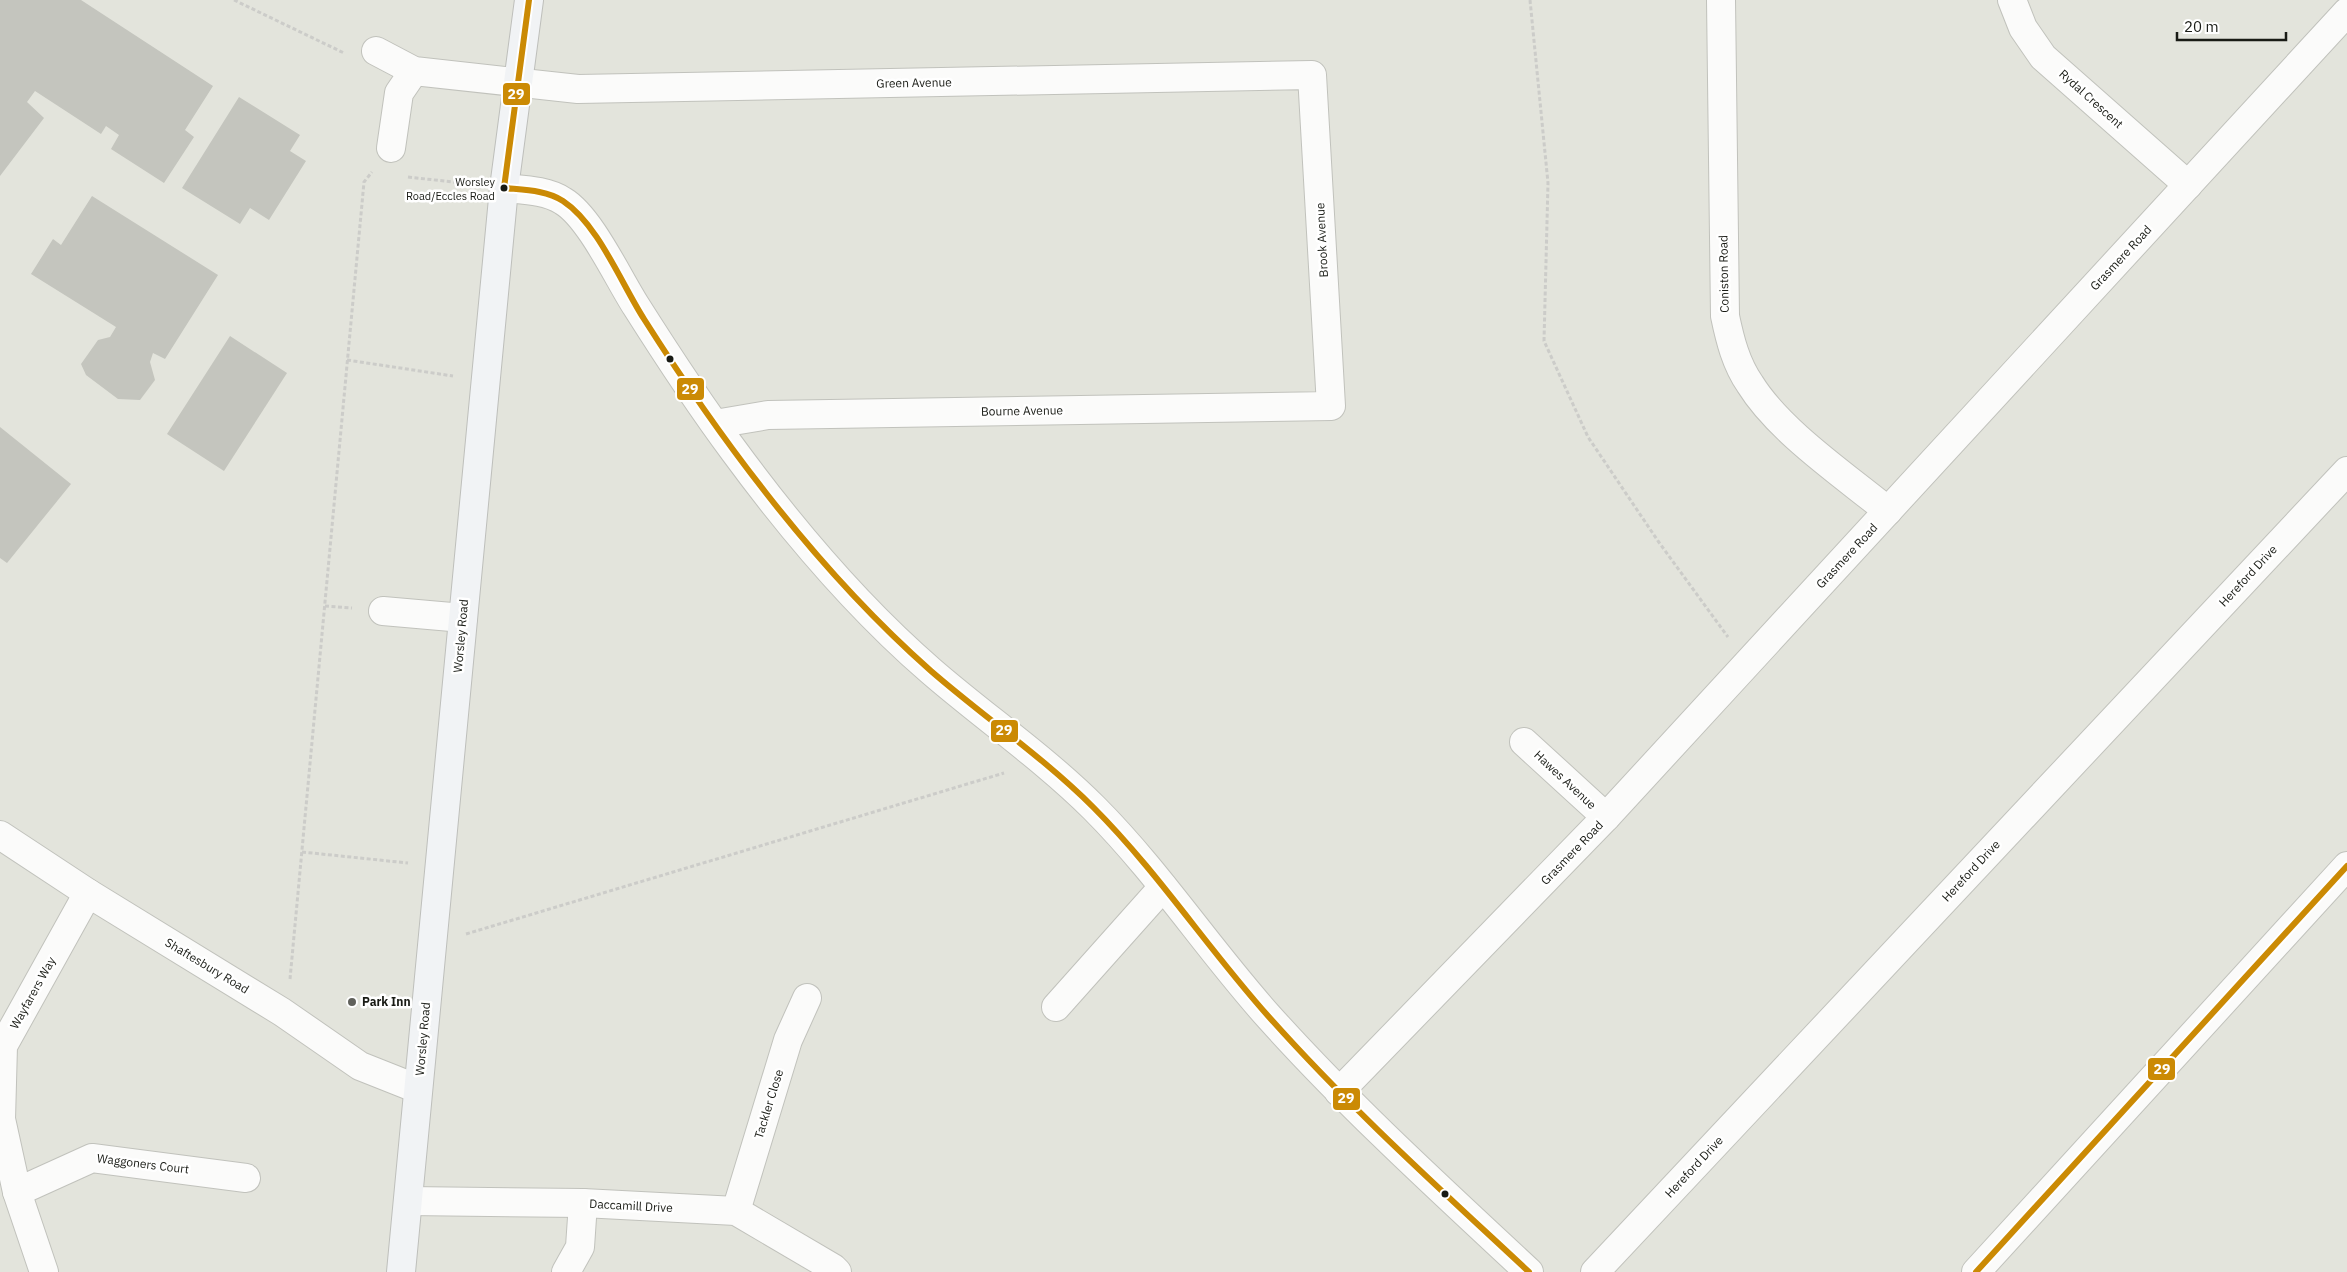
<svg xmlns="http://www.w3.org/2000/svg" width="2347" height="1272" font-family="'IBM Plex Sans',sans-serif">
	<rect width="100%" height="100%" fill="#e3e4dc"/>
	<!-- building -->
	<g fill="#c4c5be">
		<path d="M0 0H81L213 86 185 130 194 137 164 183 111 149 119 135 106 126 101 134 35 91 27 102 44 118 0 176Z"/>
		<path d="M239 97 300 135 290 151 306 161 269 220 250 208 240 224 182 188Z"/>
		<path d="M92 196 218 275 165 359 153 353 150 362 155 380 140 400 118 399 86 375 81 364 98 340 110 337 116 327 31 274 53 239 61 245Z"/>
		<path d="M230 336 287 373 224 471 167 434Z"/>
		<path d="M0 427 71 484 7 563 0 558Z"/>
	</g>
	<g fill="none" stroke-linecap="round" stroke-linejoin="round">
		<!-- minor casing -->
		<g stroke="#c1c2bc" stroke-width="30">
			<g id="minor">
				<path d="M1721 0 1725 316C1730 340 1736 364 1750 384 1779 431 1844 475 1888 511"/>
				<path d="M2012 0 2023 28 2043 57 2188 185"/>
				<path d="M376 51 414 71 578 89 1312 75 1331 406 768 415 715 424"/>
				<path d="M391 148 399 93 414 71"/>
				<path d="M504 188C523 190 546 190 563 201 590 217 618 278 636 306 667 355 699 404 734 451 792 530 856 606 931 671 984 717 1044 758 1094 808 1158 872 1208 949 1269 1017 1350 1107 1440 1189 1529 1272"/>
				<path d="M383 611 463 618"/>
				<path d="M1524 742 1606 817"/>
				<path d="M0 835 88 893 282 1012 360 1066 418 1089"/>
				<path d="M1056 1007 1163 887"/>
				<path d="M1339 1092 1606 817 2347 12"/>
				<path d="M17 1192 92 1158 246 1178"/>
				<path d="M408 1201 583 1203 736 1211 833 1268 837 1272"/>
				<path d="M736 1211 788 1040 807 998"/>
				<path d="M44 1272 17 1192 1 1119 3 1046 88 893"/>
				<path d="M566 1272 580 1247 583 1203"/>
				<path d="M1595 1272 2347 471"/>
				<path d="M1976 1272 2347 866"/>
			</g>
		</g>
		<!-- major casing -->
		<g stroke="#bebfbb" stroke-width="30">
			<path id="major" d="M401 1272 504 188 529 0"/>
		</g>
		<!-- path -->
		<g stroke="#ccccc9" stroke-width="3" stroke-dasharray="4 2.5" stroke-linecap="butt">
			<path d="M234 0 344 53"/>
			<path d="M1530 0 1548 183 1544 341 1588 437 1658 541 1728 637"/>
			<path d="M408 177 471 184"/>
			<path d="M347 360 453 376"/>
			<path d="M325 606 352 608"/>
			<path d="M302 852 408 863"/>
			<path d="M466 934 1004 773"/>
			<path d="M290 979 364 182 372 172"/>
		</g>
		<!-- minor -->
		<use href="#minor" stroke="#fbfbfa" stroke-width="28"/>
		<!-- major -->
		<use href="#major" stroke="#f1f3f5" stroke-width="28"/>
		<!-- bus-1 casing -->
		<g stroke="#fff" stroke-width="10">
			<g id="bus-1">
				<path d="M504 188C524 190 546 190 563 201 598 224 621 283 644 319 682 379 722 437 766 493 816 557 870 617 931 671 984 717 1043 757 1093 807 1158 872 1208 949 1269 1017 1350 1108 1440 1189 1529 1272"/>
				<path d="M504 188 529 0"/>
				<path d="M1976 1272 2347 866"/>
			</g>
		</g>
		<!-- bus-1 -->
		<use href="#bus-1" stroke="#cb8a04" stroke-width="6"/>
	</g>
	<!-- markers -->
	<g fill="#191b15" stroke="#fff" stroke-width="2">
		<circle cx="504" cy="188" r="4.5"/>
		<circle cx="670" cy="359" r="4.5"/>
		<circle cx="1445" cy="1194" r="4.5"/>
	</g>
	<circle fill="#60615b" stroke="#fff" stroke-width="2" cx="352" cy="1002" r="5"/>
	<g text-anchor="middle" stroke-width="5" stroke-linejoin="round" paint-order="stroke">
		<!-- bus labels -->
		<g font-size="11" fill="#191b15" stroke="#fff" text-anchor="end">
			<text x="495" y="186">Worsley<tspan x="495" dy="14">Road/Eccles Road</tspan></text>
		</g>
		<!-- street labels -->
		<g font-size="12" fill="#191b15" stroke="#fff">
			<text transform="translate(914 83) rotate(-1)" y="4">Green Avenue</text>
			<text transform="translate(2091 99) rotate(42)" y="4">Rydal Crescent</text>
			<text transform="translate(1322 240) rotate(-93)" y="4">Brook Avenue</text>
			<text transform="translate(2121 258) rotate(-47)" y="4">Grasmere Road</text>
			<text transform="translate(1724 274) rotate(-91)" y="4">Coniston Road</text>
			<text transform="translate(1022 411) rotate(-1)" y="4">Bourne Avenue</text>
			<text transform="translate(1847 556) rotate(-47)" y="4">Grasmere Road</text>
			<text transform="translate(2248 576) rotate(-47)" y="4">Hereford Drive</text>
			<text transform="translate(461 636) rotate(-85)" y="4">Worsley Road</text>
			<text transform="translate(1565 780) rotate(43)" y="4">Hawes Avenue</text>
			<text transform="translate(1572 853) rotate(-46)" y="4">Grasmere Road</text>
			<text transform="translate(1971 871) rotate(-47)" y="4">Hereford Drive</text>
			<text transform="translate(207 966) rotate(31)" y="4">Shaftesbury Road</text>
			<text transform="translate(33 993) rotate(-61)" y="4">Wayfarers Way</text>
			<text transform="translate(423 1039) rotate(-85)" y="4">Worsley Road</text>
			<text transform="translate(769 1104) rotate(-73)" y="4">Tackler Close</text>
			<text transform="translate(143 1164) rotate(7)" y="4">Waggoners Court</text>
			<text transform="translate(1694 1167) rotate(-47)" y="4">Hereford Drive</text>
			<text transform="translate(631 1206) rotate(3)" y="4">Daccamill Drive</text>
		</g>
		<!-- poi labels -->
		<g font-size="12" font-weight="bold" fill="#191b15" stroke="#fff" text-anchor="start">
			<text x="362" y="1006">Park Inn</text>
		</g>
	</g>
	<g stroke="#fff" stroke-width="2">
		<rect x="502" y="82" width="29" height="24" rx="5" fill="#cb8a04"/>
		<rect x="676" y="377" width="29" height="24" rx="5" fill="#cb8a04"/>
		<rect x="990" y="719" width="29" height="24" rx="5" fill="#cb8a04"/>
		<rect x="2147" y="1057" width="29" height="24" rx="5" fill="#cb8a04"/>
		<rect x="1332" y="1087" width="29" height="24" rx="5" fill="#cb8a04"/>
	</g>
	<g font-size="14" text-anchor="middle" font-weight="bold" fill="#fff">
		<text x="516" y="99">29</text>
		<text x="690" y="394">29</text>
		<text x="1004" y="735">29</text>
		<text x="2162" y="1074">29</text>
		<text x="1346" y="1103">29</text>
	</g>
	<!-- scale -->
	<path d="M2177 32v8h109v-8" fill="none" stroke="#191b15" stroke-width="2.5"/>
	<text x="2184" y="32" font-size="15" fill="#191b15" stroke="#ffffff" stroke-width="4" paint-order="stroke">20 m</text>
</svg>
